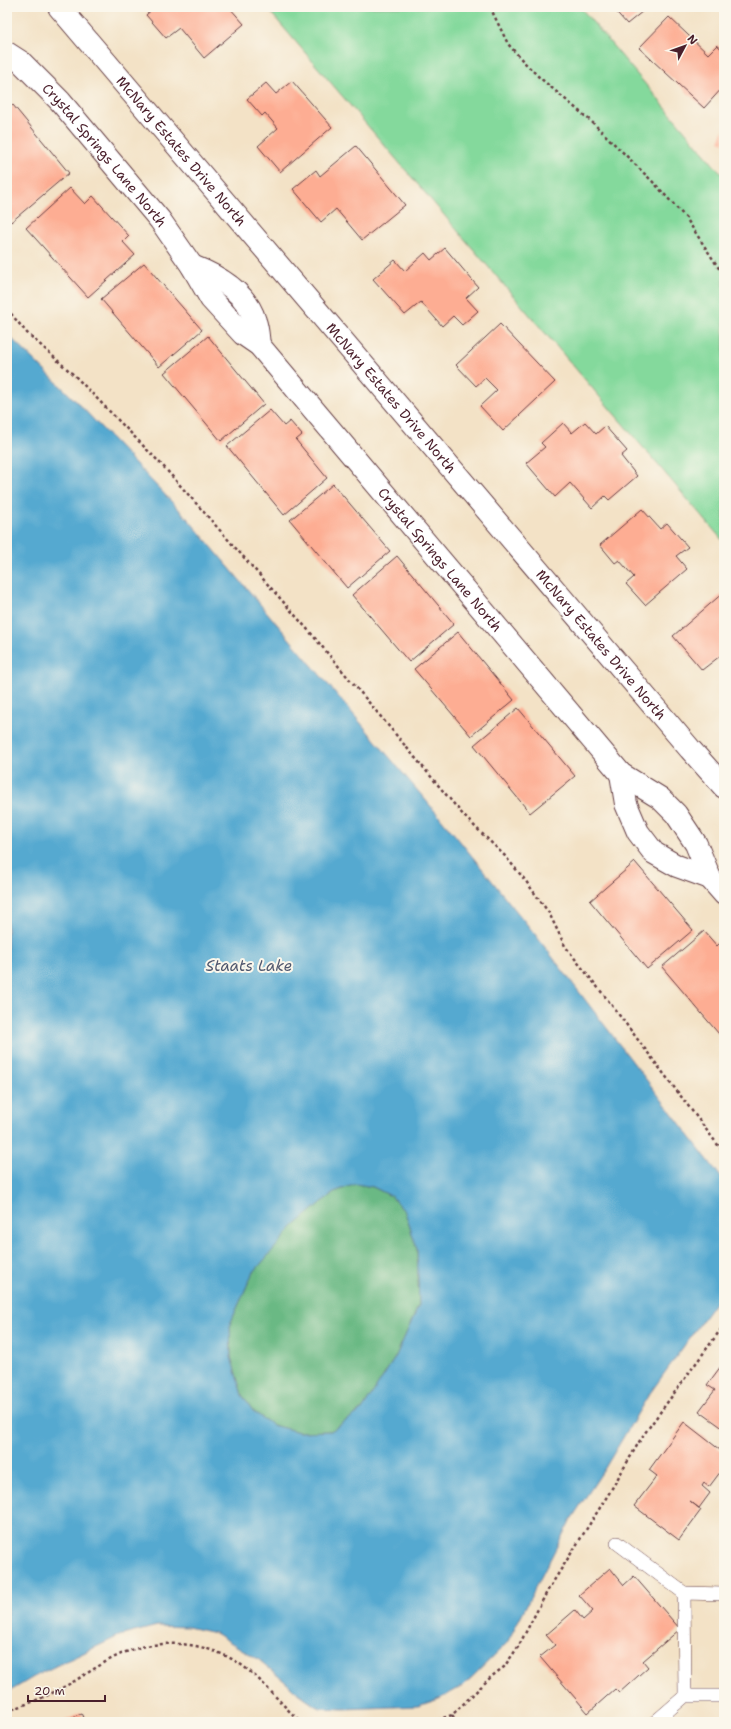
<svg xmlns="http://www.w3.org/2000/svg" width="731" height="1729" font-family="'Shantell Sans',sans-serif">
	<rect width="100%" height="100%" fill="#fbf7ec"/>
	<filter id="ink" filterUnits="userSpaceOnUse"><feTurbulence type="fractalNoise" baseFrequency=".025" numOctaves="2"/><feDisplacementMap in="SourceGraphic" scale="8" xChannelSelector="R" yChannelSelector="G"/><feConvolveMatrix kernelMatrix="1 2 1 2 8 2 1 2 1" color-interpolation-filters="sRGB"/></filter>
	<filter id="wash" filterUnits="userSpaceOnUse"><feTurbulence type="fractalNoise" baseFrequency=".012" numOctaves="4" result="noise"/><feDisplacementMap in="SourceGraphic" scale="16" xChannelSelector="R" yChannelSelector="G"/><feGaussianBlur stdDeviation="0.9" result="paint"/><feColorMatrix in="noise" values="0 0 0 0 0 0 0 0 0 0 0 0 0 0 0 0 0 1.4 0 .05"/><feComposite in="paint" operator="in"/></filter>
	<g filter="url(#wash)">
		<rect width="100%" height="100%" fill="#f3e2c6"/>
		<!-- green -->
		<path fill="#84d99c" stroke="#677c64" d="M266 7H580L724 177V542Z"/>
		<!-- forest -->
		<path fill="#6bb984" stroke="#5a6c58" d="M356 1184 373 1187 391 1196 405 1212 417 1249 419 1305 396 1356 362 1410 331 1431 299 1432 272 1425 253 1411 242 1395 231 1357 230 1324 252 1274 294 1225 334 1192Z"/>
		<!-- water -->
		<path fill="#54a9d0" stroke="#4f647e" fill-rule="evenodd" d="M7 334 75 400 188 519 343 702 455 835 534 933 724 1181V1287L720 1296 648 1396 605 1468 570 1521 507 1643 463 1686 439 1699 418 1706 343 1709 319 1708 297 1692 258 1659 215 1633 188 1627 157 1626 119 1636 37 1675 7 1693ZM356 1184 373 1187 391 1196 405 1212 417 1249 419 1305 396 1356 362 1410 331 1431 299 1432 272 1425 253 1411 242 1395 231 1357 230 1324 252 1274 294 1226 334 1192Z"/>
		<g id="blocks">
			<!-- building -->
			<g fill="#fdad93">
				<path d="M155 7H229L244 24 204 58 179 28 166 38 146 15Z"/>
				<path d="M612 7H648L627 24Z"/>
				<path d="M669 17 708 54 717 45 724 51V86L704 108 639 48Z"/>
				<path d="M292 81 332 127 280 172 258 146 278 128 265 113 262 116 247 99 266 83 276 94Z"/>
				<path d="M13 105 69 173 11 222 7 217V110Z"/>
				<path d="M724 129V143L719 141Z"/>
				<path d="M356 146 405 205 362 240 336 209 321 222 293 189 316 170 320 176Z"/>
				<path d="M70 188 85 204 93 196 129 236 123 242 135 255 88 297 26 228Z"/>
				<path d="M445 248 478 287 466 298 478 311 462 325 453 316 442 326 421 302 405 315 373 279 395 260 405 271 425 253 431 260Z"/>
				<path d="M144 263 202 330 159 367 101 299Z"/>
				<path d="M500 324 555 382 503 431 480 406 497 390 485 378 476 386 456 365Z"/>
				<path d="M208 336 264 404 221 441 164 373Z"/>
				<path d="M270 410 284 426 290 421 302 435 296 440 327 478 284 515 227 446Z"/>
				<path d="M585 422 596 434 605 426 627 451 621 456 637 476 609 500 605 496 592 508 570 483 555 497 526 463 545 447 541 443 563 423 572 433Z"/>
				<path d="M333 484 390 551 347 588 290 520Z"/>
				<path d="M642 509 660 529 667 523 688 547 676 556 687 569 645 605 626 584 634 577 619 560 615 563 600 545Z"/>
				<path d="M397 556 454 624 409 662 352 595Z"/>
				<path d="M724 592V661L720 656 702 670 673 636Z"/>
				<path d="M458 632 514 700 471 736 414 669Z"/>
				<path d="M518 708 575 776 530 813 474 745Z"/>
				<path d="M635 862 693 930 647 969 590 901Z"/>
				<path d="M704 931 717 946 720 943 724 949V1030L719 1034 662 967Z"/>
				<path d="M724 1362V1429L699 1411 715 1390 707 1385Z"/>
				<path d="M684 1422 724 1453V1467L709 1487 704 1483 702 1486 710 1493 699 1508 690 1501 701 1510 679 1540 634 1506 657 1476 649 1470Z"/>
				<path d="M610 1568 624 1585 634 1576 680 1629 643 1661 648 1667 619 1693 615 1689 588 1713 540 1657 555 1645 546 1635 575 1610 583 1620 593 1611 579 1595Z"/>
				<path d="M81 1713 85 1722H62Z"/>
			</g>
		</g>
	</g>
	<g filter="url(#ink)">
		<use href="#blocks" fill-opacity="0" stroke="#633c42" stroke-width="1"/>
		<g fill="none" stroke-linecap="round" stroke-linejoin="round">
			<!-- lane casing -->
			<g stroke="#633c42" stroke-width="14">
				<g id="lane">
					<path d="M617 1543 684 1593"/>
					<path d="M685 1696 684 1593 724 1594"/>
					<path d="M655 1722 685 1696H724"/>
				</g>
			</g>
			<!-- street casing -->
			<g stroke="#633c42" stroke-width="24">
				<g id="street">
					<path id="s1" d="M59 7 690 749 724 787"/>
					<path id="s2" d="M7 53 21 62 60 101 160 220 192 266 211 299 243 334 259 345 621 774 660 798 676 814 696 844 710 878 724 894"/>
					<path d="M192 266C218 276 247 293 255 321 258 329 258 338 259 345"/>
					<path d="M621 774 626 804 638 832 654 853 677 866 710 878"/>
				</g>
			</g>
			<!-- path -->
			<g stroke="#633c42" stroke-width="2.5" stroke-dasharray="3 3" stroke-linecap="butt">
				<path d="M490 7 508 44 523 61 539 77 592 122 655 184 686 218 724 276"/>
				<path d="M7 309 27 333 75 376 163 466 309 631 464 816 505 856 525 880 549 913 565 946 579 964 607 999 724 1153"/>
				<path d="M7 1711C25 1705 43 1698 60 1689 82 1678 103 1661 126 1652 161 1638 205 1642 237 1662 262 1678 279 1703 301 1722"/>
				<path d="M452 1715 458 1722"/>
				<path d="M432 1722 452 1715 492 1676 504 1667 518 1647 548 1590 608 1495 642 1437 724 1325"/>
			</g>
			<!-- lane -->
			<use href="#lane" stroke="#fff" stroke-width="13"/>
			<!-- street -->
			<use href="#street" stroke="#fff" stroke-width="22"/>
		</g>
	</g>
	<g text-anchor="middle" stroke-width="4" stroke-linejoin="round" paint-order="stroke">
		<!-- street labels -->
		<g font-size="14" fill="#4a1f2b" stroke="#fbf7ec">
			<text dy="5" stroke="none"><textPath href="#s1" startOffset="189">McNary Estates Drive North</textPath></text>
			<text dy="5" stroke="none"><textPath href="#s2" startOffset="142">Crystal Springs Lane North</textPath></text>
			<text dy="5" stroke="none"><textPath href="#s1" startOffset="513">McNary Estates Drive North</textPath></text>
			<text dy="5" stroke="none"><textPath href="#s2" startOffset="669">Crystal Springs Lane North</textPath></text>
			<text dy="5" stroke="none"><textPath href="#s1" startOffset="837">McNary Estates Drive North</textPath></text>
		</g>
		<!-- water labels -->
		<g font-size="15" font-style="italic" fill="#4e566d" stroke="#fbf7ec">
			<text x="249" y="971">Staats Lake</text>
		</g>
	</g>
	<!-- margin -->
	<rect width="731" height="1729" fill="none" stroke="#fbf7ec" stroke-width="24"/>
	<!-- north arrow -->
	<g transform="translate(685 46) rotate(49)" stroke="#fbf7ec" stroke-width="3" paint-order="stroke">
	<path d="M0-3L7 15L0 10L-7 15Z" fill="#4a1f2b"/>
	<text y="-6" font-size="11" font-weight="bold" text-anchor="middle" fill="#4a1f2b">N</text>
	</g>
	<!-- scale -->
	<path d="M28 1695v6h77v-6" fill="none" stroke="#4a1f2b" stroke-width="2"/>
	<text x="34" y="1695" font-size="12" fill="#4a1f2b" stroke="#fbf7ec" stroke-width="3" paint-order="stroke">20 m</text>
</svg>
